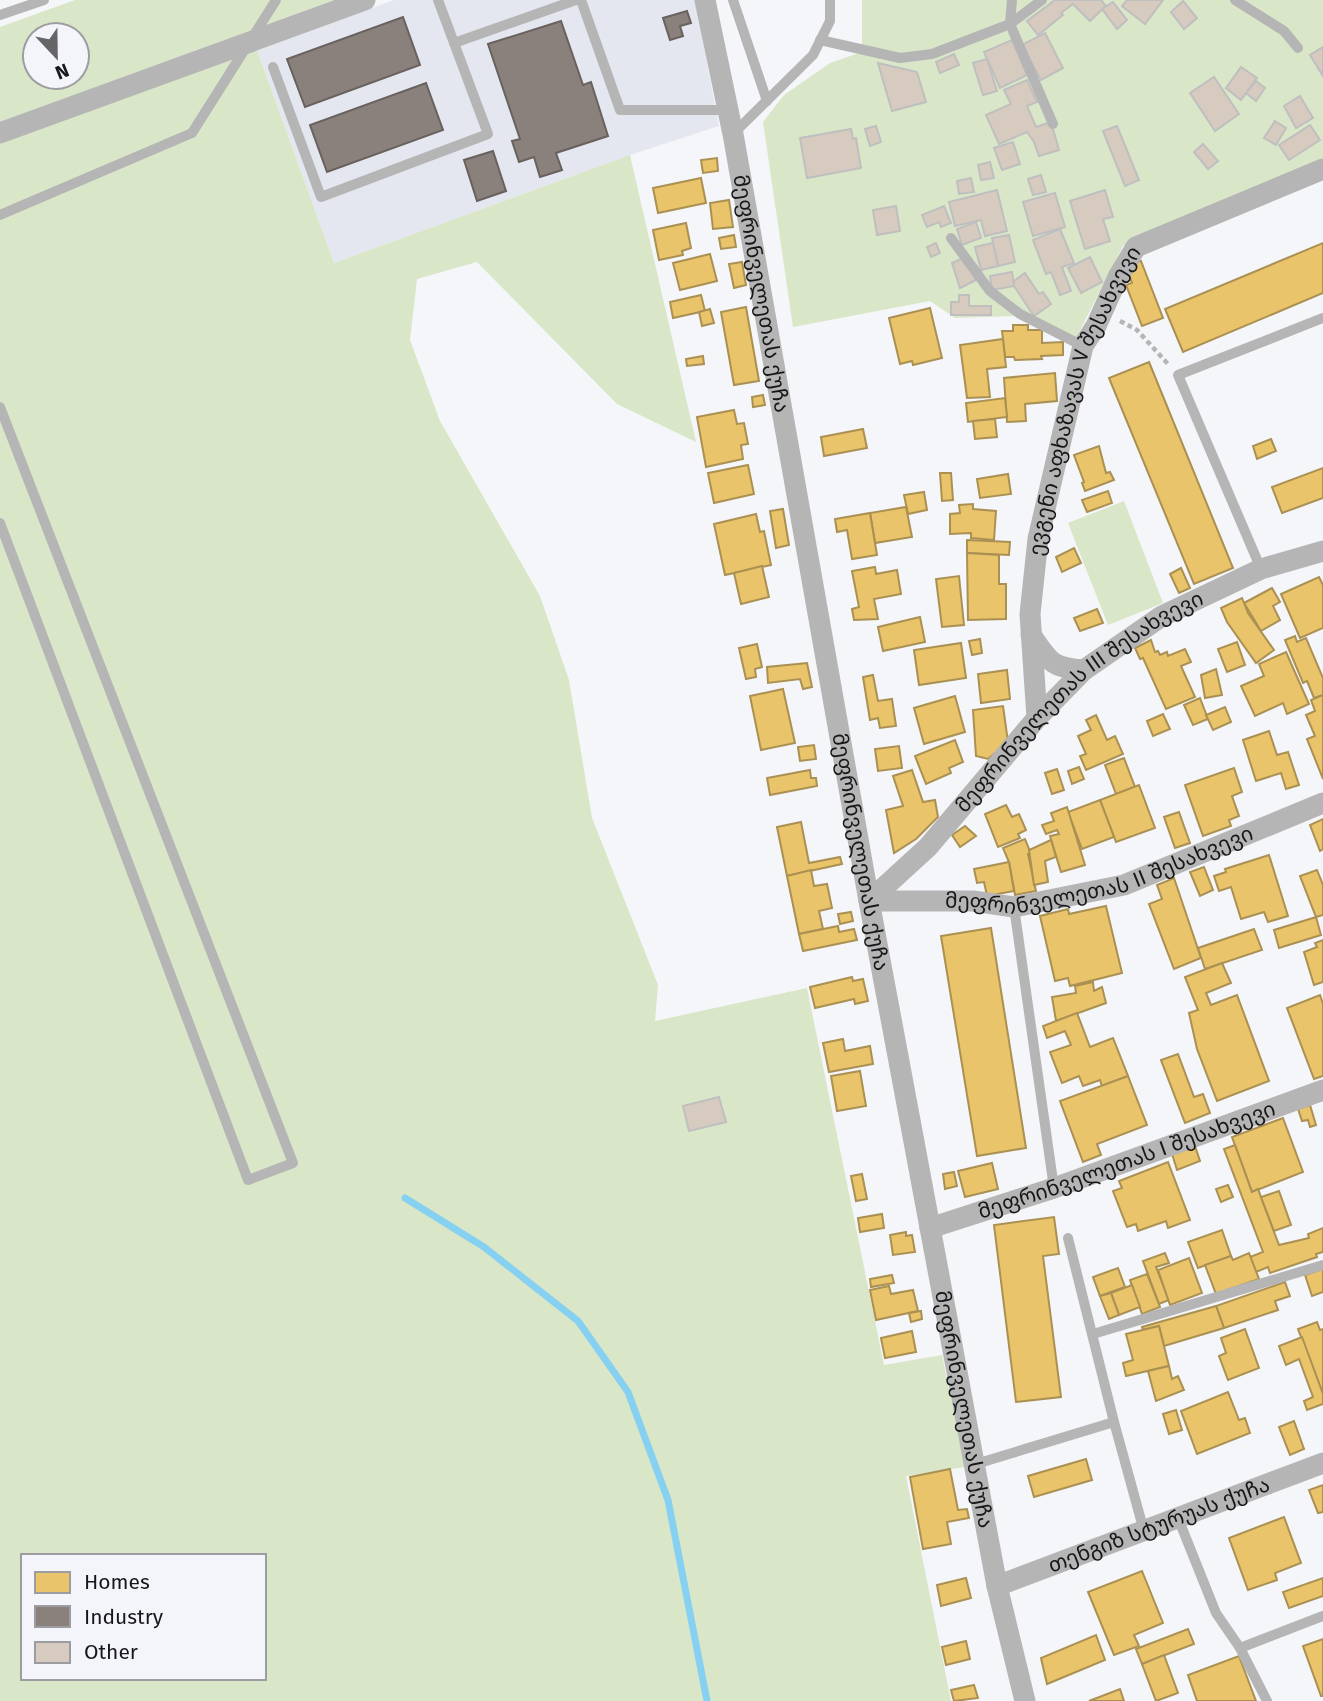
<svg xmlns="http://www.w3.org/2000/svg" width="1323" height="1701" font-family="'Fira Sans','Noto Sans Georgian',sans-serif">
	<rect width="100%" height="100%" fill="#f5f6fa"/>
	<!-- built -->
	<path fill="#e4e7ef" d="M394 0H695L719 126 630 155 334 263 257 50Z"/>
	<!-- green -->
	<g fill="#d9e6c7" fill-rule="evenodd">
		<path d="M75 0H334L0 122V27ZM35 35H77V77H35Z"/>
		<path d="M862 0H1323V158L1123 246 1072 346 1016 316 955 318 930 301 793 327 763 122 784 95 830 63 862 52Z"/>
		<path d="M257 50 334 263 630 155 696 442 617 404 477 262 417 279 410 340 440 421 540 596 569 680 592 818 658 985 655 1021 807 988 884 1365 942 1355 965 1467 906 1476 951 1701H0V143ZM23 1556H264V1678H23Z"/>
		<path d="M1124 501 1163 603 1108 625 1068 523Z"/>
	</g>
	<!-- homes -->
	<g fill="#e9c46a" stroke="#aa9052" stroke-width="2">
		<path d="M717 158 718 171 703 173 701 160Z"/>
		<path d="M701 178 706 203 658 213 653 188Z"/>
		<path d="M729 200 733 227 713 229 710 203Z"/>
		<path d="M686 223 691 248 682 251 683 255 659 260 653 230Z"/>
		<path d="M734 235 736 247 721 249 719 238Z"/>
		<path d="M1323 243V293L1183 352 1165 309Z"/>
		<path d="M710 254 717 281 680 290 673 263Z"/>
		<path d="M1141 261 1163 318 1142 326 1126 285 1132 283 1127 270 1134 263Z"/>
		<path d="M742 262 746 285 734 288 729 264Z"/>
		<path d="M701 295 705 311 673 318 670 302Z"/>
		<path d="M746 307 759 381 734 385 721 312Z"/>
		<path d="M930 308 942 358 913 365 912 361 900 364 889 318Z"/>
		<path d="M710 309 714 323 702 326 699 312Z"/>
		<path d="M1013 325H1028V330H1042V343L1063 342V355L1041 356 1042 359 1015 360 1014 357H1005L1002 331H1013Z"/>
		<path d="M1003 339 1006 367 987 369 990 397 967 398 960 345Z"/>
		<path d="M703 356 704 364 687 366 686 359Z"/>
		<path d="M1149 362 1233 568 1194 584 1109 378Z"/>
		<path d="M1055 373 1057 401 1025 404 1026 421 1007 422 1004 378Z"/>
		<path d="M763 395 765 405 753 407 752 397Z"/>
		<path d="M1005 398 1007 417 968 422 966 403Z"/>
		<path d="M734 410 737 424 744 423 748 444 741 445 743 459 706 467 697 417Z"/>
		<path d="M995 419 997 437 975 439 973 421Z"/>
		<path d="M863 429 867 448 824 456 821 437Z"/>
		<path d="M1271 439 1276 451 1257 459 1253 446Z"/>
		<path d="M1099 446 1106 473 1110 472 1114 480 1085 491 1082 483 1084 482 1074 455Z"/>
		<path d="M748 465 754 494 714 503 708 473Z"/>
		<path d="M1323 468V498L1282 513 1272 487Z"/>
		<path d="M940 473H951L953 500 942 501Z"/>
		<path d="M1008 474 1011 494 980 498 977 479Z"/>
		<path d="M1108 491 1112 503 1087 512 1082 500Z"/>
		<path d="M924 492 927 510 908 514 904 495Z"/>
		<path d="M973 504V509L996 511 994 540 971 538V533L950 534V514L960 513 959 505Z"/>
		<path d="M906 507 912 537 875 543 870 513Z"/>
		<path d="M783 509 789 545 776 548 770 511Z"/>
		<path d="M870 513 877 555 852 559 847 530 837 532 835 519Z"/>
		<path d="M756 514 760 532 764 531 771 565 725 575 714 524Z"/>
		<path d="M967 540 1010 542 1009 555 967 553Z"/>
		<path d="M1074 548 1081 563 1062 572 1056 557Z"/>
		<path d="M967 553 999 555V584H1006V619L968 620Z"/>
		<path d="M762 566 769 597 741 604 734 573Z"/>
		<path d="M875 567 876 574 897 570 901 594 874 599 878 619 854 620 852 609 859 607 852 571Z"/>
		<path d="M1181 568 1190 588 1179 593 1170 574Z"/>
		<path d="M959 576 964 625 942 627 936 579Z"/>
		<path d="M1319 577 1323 585V628L1300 638 1281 594Z"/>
		<path d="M1272 588 1280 602 1273 606 1280 620 1261 631 1244 603Z"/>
		<path d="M1242 598 1248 613 1274 650 1256 663 1227 622 1221 608Z"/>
		<path d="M1097 609 1103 623 1080 631 1074 618Z"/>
		<path d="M920 617 925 642 883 651 878 627Z"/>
		<path d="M1295 636 1297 642 1306 638 1323 678V695L1314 698 1307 681 1303 683 1285 640Z"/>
		<path d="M980 639 982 653 972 655 969 641Z"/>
		<path d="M1151 640 1155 652 1158 651 1160 655 1167 652 1168 656 1185 649 1191 662 1181 666 1195 697 1166 709 1143 658 1140 659 1135 648Z"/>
		<path d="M1237 642 1245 665 1227 672 1218 649Z"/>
		<path d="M961 643 966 678 919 685 914 650Z"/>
		<path d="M757 644 762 667 755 669 756 677 746 679 739 648Z"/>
		<path d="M1286 652 1309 704 1287 714 1283 703 1255 716 1241 686 1264 676 1259 664Z"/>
		<path d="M807 663 812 687 803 689 800 679 768 683 767 667Z"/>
		<path d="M1216 669 1222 695 1205 698 1201 675Z"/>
		<path d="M1007 670 1010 699 981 703 978 674Z"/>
		<path d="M873 675 878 701 892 699 896 726 880 728 878 718 870 720 863 677Z"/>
		<path d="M783 689 795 743 761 750 750 696Z"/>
		<path d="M1323 695V779L1307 739 1315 736 1306 715 1315 711 1311 700Z"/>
		<path d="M955 696 965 732 924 744 914 708Z"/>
		<path d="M1200 698 1208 719 1193 725 1184 705Z"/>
		<path d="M1003 706 1008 742 988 759 976 756 973 710Z"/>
		<path d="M1225 707 1231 722 1213 730 1206 715Z"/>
		<path d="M1163 714 1170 729 1153 736 1147 721Z"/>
		<path d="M1096 715 1107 740 1115 736 1123 754 1086 770 1080 756 1086 754 1078 736 1091 730 1086 720Z"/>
		<path d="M1269 731 1277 755 1288 752 1299 785 1286 789 1281 773 1256 781 1243 740Z"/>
		<path d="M955 740 963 762 949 768 951 773 926 784 915 756Z"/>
		<path d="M814 745 816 759 800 761 798 747Z"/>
		<path d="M899 746 902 768 878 771 875 749Z"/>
		<path d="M1124 758 1135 787 1116 794 1105 765Z"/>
		<path d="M1079 767 1084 779 1072 784 1068 771Z"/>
		<path d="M1234 768 1242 792 1232 796 1239 816 1229 820 1231 826 1203 836 1185 785Z"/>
		<path d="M1057 769 1064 790 1052 794 1045 773Z"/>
		<path d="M810 770 811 778H816L817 786 770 795 767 778Z"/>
		<path d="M912 770 923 802 935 800 938 817 916 839 894 853 886 810 903 806 893 776Z"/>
		<path d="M1139 785 1155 828 1116 842 1100 800Z"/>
		<path d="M1100 800 1114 837 1082 849 1068 812Z"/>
		<path d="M1006 805 1012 817 1019 814 1026 830 1018 834 1020 838 998 847 985 814Z"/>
		<path d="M1067 807 1085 865 1061 872 1050 836 1059 834 1057 830 1046 834 1042 825 1054 821 1051 813Z"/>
		<path d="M1179 812 1190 843 1175 848 1164 817Z"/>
		<path d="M1323 819V849L1320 851 1310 825Z"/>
		<path d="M801 822 809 863 840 857 842 864 787 876 777 827Z"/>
		<path d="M965 826 976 836 960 847 952 835Z"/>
		<path d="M1025 839 1031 854H1028L1036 891 1015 895 1009 862 1003 848Z"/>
		<path d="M1051 840 1056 857 1045 861 1048 882 1034 885 1029 850Z"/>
		<path d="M1269 855 1288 916 1268 922 1264 912 1241 919 1231 887 1219 891 1214 876 1226 872 1225 869Z"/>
		<path d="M1009 862 1014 891 987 896 984 882 977 883 974 869Z"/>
		<path d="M1204 867 1213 890 1200 896 1190 872Z"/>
		<path d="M811 870 814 886 827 884 832 908 819 911 823 929 799 934 787 876Z"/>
		<path d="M1317 870 1323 885V915L1316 917 1300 876Z"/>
		<path d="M1174 878 1201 958 1174 969 1149 904 1162 899 1157 885Z"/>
		<path d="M1106 906 1122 973 1070 986 1068 978 1055 981 1040 916 1068 909 1069 914Z"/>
		<path d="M851 912 853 921 840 924 838 914Z"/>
		<path d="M1316 917 1321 935 1279 948 1274 930Z"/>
		<path d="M838 926 839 932 854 929 857 940 803 951 799 934Z"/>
		<path d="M991 928 1026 1148 977 1156 941 936Z"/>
		<path d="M1254 929 1262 950 1205 969 1198 948Z"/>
		<path d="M1323 940V982L1314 985 1304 952 1317 947 1315 943Z"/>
		<path d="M1222 963 1231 983 1206 993 1211 1005 1237 995 1269 1081 1217 1101 1197 1049 1189 1013 1198 1010 1185 977Z"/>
		<path d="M852 977 853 981 863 979 868 1001 855 1004 854 999 815 1008 810 987Z"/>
		<path d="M1093 982 1094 991 1102 987 1106 1003 1056 1021 1052 997 1076 993 1075 986Z"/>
		<path d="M1320 995 1323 1004V1076L1314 1079 1287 1008Z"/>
		<path d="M1077 1013 1090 1047 1113 1038 1128 1076 1102 1086 1100 1080 1083 1086 1079 1076 1062 1083 1050 1052 1071 1045 1065 1031 1047 1038 1043 1026Z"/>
		<path d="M843 1039 845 1051 870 1046 873 1064 829 1072 823 1043Z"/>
		<path d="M1178 1054 1194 1097 1203 1094 1210 1113 1185 1123 1161 1060Z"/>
		<path d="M860 1071 866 1106 837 1111 831 1076Z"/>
		<path d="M1128 1076 1147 1125 1097 1144 1101 1155 1083 1162 1060 1101Z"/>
		<path d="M1310 1105 1316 1125 1310 1127 1308 1120 1302 1121 1298 1109Z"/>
		<path d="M1283 1118 1303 1172 1252 1192 1232 1137Z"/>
		<path d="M1235 1145 1252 1192 1258 1189 1279 1245 1309 1238 1308 1234 1323 1228V1252L1316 1254 1317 1257 1270 1273 1268 1267 1256 1272 1250 1257 1263 1252 1224 1149Z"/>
		<path d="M1195 1146 1200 1161 1177 1170 1172 1154Z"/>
		<path d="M1168 1162 1190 1220 1168 1228 1166 1221 1138 1231 1136 1224 1127 1227 1113 1191 1122 1188 1119 1181Z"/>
		<path d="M992 1163 998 1189 965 1197 958 1171Z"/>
		<path d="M954 1172 957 1186 945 1189 943 1174Z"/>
		<path d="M862 1174 867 1199 856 1201 851 1176Z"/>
		<path d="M1228 1185 1233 1197 1221 1202 1216 1189Z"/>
		<path d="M1279 1191 1291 1225 1274 1231 1261 1197Z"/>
		<path d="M882 1214 884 1228 860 1232 858 1218Z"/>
		<path d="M1054 1217 1059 1254 1043 1256 1061 1397 1016 1402 994 1225Z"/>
		<path d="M1222 1230 1231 1256 1198 1268 1188 1242Z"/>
		<path d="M906 1232V1236L912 1235 915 1252 893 1255 890 1235Z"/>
		<path d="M1165 1253 1169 1263 1156 1267 1169 1300 1159 1304 1143 1261Z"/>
		<path d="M1249 1253 1259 1279 1216 1294 1205 1265 1231 1256 1233 1260Z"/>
		<path d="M1189 1258 1202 1293 1170 1305 1158 1270Z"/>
		<path d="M1118 1268 1125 1287 1100 1296 1093 1277Z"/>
		<path d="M1323 1269V1292L1312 1296 1305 1275Z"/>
		<path d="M1147 1274 1160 1307 1142 1314 1130 1280Z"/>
		<path d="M892 1275 894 1283 871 1287 870 1279Z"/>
		<path d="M1285 1282 1290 1296 1275 1301 1278 1310 1224 1328 1216 1306Z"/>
		<path d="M1132 1285 1140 1307 1119 1315 1111 1293Z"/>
		<path d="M889 1286 891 1294 913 1290 918 1311 876 1320 870 1290Z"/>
		<path d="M1111 1293 1119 1315 1109 1319 1100 1296Z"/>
		<path d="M1216 1306 1224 1328 1164 1346 1159 1326 1143 1330 1142 1327Z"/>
		<path d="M921 1311 922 1319 911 1322 909 1313Z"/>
		<path d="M1317 1322 1320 1330 1323 1329V1394L1298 1329Z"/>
		<path d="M1159 1326 1169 1366 1126 1376 1123 1363 1133 1360 1126 1334Z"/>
		<path d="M1245 1329 1259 1368 1228 1380 1219 1356 1226 1353 1221 1338Z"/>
		<path d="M912 1331 916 1352 885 1358 881 1338Z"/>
		<path d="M1302 1337 1323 1394V1404L1307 1410 1304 1401 1313 1397 1299 1359 1286 1365 1279 1346Z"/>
		<path d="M1169 1366 1172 1379 1178 1376 1184 1390 1156 1401 1148 1371Z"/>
		<path d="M1228 1392 1239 1420 1245 1418 1250 1433 1197 1454 1181 1411Z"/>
		<path d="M1176 1410 1182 1430 1169 1434 1163 1414Z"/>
		<path d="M1294 1421 1304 1449 1290 1455 1279 1427Z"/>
		<path d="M1086 1459 1092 1480 1034 1497 1028 1476Z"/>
		<path d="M950 1469 958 1510 967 1509 969 1518 947 1522 951 1544 923 1549 910 1477Z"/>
		<path d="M1323 1485V1512L1318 1513 1309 1490Z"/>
		<path d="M1284 1517 1301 1563 1275 1573 1277 1580 1248 1590 1229 1538Z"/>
		<path d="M1142 1571 1163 1623 1134 1635 1139 1646 1114 1655 1088 1592Z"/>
		<path d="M966 1578 971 1598 941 1606 937 1585Z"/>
		<path d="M1323 1578V1596L1289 1608 1283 1592Z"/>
		<path d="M1188 1629 1194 1644 1142 1664 1136 1649Z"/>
		<path d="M1096 1635 1105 1660 1047 1684 1041 1658Z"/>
		<path d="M1323 1639V1696H1321L1303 1646Z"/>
		<path d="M966 1641 970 1659 946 1665 942 1647Z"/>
		<path d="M1164 1655 1178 1693 1156 1701 1142 1664Z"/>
		<path d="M1239 1656 1256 1701H1197L1188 1675Z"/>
		<path d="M974 1685 978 1698 954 1701 951 1690Z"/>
		<path d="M1120 1689 1124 1701H1089Z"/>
	</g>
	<!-- industry -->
	<g fill="#8a817c" stroke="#68615e" stroke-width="2">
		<path d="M687 11 691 23 680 26 683 36 670 40 663 18Z"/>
		<path d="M403 17 420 65 305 107 287 59Z"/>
		<path d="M561 21 583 85 591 82 608 136 556 153 562 170 540 177 534 157 519 162 512 141 520 139 488 44Z"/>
		<path d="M426 83 443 130 327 172 310 125Z"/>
		<path d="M493 151 506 191 477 201 464 160Z"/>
	</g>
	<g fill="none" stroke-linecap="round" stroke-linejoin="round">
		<!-- stream -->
		<path stroke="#86d0f2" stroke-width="7" d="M405 1198 484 1247 578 1321 628 1392 668 1500 707 1701"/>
	</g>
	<!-- building -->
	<g fill="#d7cbbf" stroke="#bfbfc0" stroke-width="2">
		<path d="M1055 0H1101L1106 6 1090 21 1073 4 1061 13 1063 15 1038 35 1027 21Z"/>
		<path d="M1127 0H1163L1145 24 1122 6Z"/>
		<path d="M1183 1 1197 18 1184 29 1171 12Z"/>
		<path d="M1113 2 1127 20 1117 29 1102 9Z"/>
		<path d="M1045 33 1063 68 1041 80 1022 45Z"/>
		<path d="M1012 40 1027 75 1000 88 984 52Z"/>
		<path d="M1323 47V76L1310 55Z"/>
		<path d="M954 54 959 65 940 73 936 62Z"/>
		<path d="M987 59 997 91 983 95 973 63Z"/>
		<path d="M878 63 917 72 926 102 892 111Z"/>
		<path d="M1241 67 1257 78 1241 100 1226 88Z"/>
		<path d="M1214 77 1239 114 1215 131 1190 93Z"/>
		<path d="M1027 80 1037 102 1027 106 1036 127 1051 122 1059 150 1039 156 1034 142 1027 132 999 144 986 115 1011 104 1004 90Z"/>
		<path d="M1256 81 1265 88 1256 101 1246 93Z"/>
		<path d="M1300 96 1313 118 1296 128 1284 106Z"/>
		<path d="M1275 121 1286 128 1276 145 1264 138Z"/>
		<path d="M1310 125 1320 140 1289 160 1279 145Z"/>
		<path d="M876 126 881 142 870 146 865 129Z"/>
		<path d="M1117 126 1139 180 1125 186 1103 131Z"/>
		<path d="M851 129 853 139 856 138 861 168 807 178 800 138Z"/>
		<path d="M1013 142 1020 164 1002 170 994 148Z"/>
		<path d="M1203 144 1218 161 1208 169 1194 152Z"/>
		<path d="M990 162 994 178 981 180 978 165Z"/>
		<path d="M1041 175 1046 192 1033 195 1028 179Z"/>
		<path d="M971 178 974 192 959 194 957 181Z"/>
		<path d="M997 190 1007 231 985 236 981 220 955 226 949 202Z"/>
		<path d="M1105 190 1113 217 1103 219 1110 241 1085 249 1070 201Z"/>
		<path d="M1055 193 1065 227 1033 236 1023 202Z"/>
		<path d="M896 206 900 231 877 235 873 210Z"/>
		<path d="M944 206 951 223 941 227 939 222 927 227 922 215Z"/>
		<path d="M976 222 981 238 962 245 957 229Z"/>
		<path d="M1060 229 1074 263 1062 267 1071 291 1060 295 1051 272 1046 274 1033 240Z"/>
		<path d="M1009 235 1015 262 998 266 992 238Z"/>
		<path d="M936 243 940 253 931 257 927 247Z"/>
		<path d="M993 243 998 266 981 270 975 247Z"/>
		<path d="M965 257 976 280 960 288 952 263Z"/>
		<path d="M1090 257 1102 282 1081 293 1068 268Z"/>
		<path d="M1012 272 1014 286 992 290 990 276Z"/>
		<path d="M1025 273 1039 294 1043 292 1051 304 1034 316 1014 286V281Z"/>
		<path d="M959 295H969V306H991V315H951V302H959Z"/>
		<path d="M719 1097 726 1122 689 1131 683 1106Z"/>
	</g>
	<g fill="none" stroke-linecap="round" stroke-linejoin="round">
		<!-- path -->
		<path stroke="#b5b5b7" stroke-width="4.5" stroke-dasharray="5 3.5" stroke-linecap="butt" d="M1120 321 1137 330 1168 364"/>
		<!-- service -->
		<g stroke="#b5b5b5" stroke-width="10">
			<path d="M581 0 620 110H728"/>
			<path d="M733 0 767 101"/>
			<path d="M1012 0 1010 24 1053 124"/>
			<path d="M1235 0 1284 31 1298 48"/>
			<path d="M0 15 44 0"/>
			<path d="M820 40 900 58 932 54 1010 24 1042 0"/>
			<path d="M454 43 576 0"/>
			<path d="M273 67 321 197 488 134 438 0"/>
			<path d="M733 134 813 55 830 21V0"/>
			<path d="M0 215 192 133 276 0"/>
			<path d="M951 238 990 291 1020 314 1083 346"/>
			<path d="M0 407 293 1163 248 1180 0 523"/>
			<path d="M1261 569 1178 375 1323 318"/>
			<path d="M1014 907 1054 1188"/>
			<path d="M1068 1238 1114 1422 1144 1531"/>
			<path d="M1093 1334 1323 1265"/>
			<path d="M976 1464 1114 1422"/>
			<path d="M1178 1518 1216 1613 1240 1648 1267 1701"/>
			<path d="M1240 1648 1323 1616"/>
		</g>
		<!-- minor -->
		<g stroke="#b5b5b5" stroke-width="21">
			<path id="s1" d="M705 0 733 134 869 901 997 1586 1025 1701"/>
			<path d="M0 133 365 0"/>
			<path d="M1031 635C1049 661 1051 668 1084 670"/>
			<path id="s2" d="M1037 718 1030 614 1038 539 1083 346 1096 326 1118 277 1136 247 1323 169"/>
			<path id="s3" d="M869 901 928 847 1037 718 1084 670 1162 616 1261 569 1323 551"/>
			<path id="s4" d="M869 901H973L1014 907 1124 885 1323 803"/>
			<path id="s5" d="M930 1228 1054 1188 1323 1090"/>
			<path id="s6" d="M997 1586 1323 1463"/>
		</g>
	</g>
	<g text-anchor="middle" stroke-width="7" stroke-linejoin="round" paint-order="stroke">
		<!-- street labels -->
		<g font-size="21" fill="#171719" stroke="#f4f5fb">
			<text dy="7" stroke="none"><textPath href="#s1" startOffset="299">მეფრინველეთას ქუჩა</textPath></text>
			<text dy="7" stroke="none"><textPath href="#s2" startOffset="326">ევგენი აფხაზავას V შესახვევი</textPath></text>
			<text dy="7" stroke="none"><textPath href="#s3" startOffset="292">მეფრინველეთას III შესახვევი</textPath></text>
			<text dy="7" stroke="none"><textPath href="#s1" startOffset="866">მეფრინველეთას ქუჩა</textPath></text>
			<text dy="7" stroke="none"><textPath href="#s4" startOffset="236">მეფრინველეთას II შესახვევი</textPath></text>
			<text dy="7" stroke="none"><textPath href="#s5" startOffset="208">მეფრინველეთას I შესახვევი</textPath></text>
			<text dy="7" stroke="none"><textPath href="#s1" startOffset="1433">მეფრინველეთას ქუჩა</textPath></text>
			<text dy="7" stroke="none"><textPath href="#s6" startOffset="173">თენგიზ სტურუას ქუჩა</textPath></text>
		</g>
	</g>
	<!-- legend -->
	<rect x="21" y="1554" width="245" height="126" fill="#f4f5fb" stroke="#9c9ca1" stroke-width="2"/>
	<rect x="35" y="1572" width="35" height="21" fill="#e9c46a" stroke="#9c9ca1" stroke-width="2"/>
	<text x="84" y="1589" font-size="21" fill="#171719">Homes</text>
	<rect x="35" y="1606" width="35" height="21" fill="#8a817c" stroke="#9c9ca1" stroke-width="2"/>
	<text x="84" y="1624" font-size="21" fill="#171719">Industry</text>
	<rect x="35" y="1642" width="35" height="21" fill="#d7cbbf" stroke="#9c9ca1" stroke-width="2"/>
	<text x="84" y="1659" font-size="21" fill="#171719">Other</text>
	<!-- north arrow -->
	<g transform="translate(56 56) rotate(158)"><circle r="33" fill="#f4f5fb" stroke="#9c9ca1" stroke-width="2"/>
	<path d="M0-5L12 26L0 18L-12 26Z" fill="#656568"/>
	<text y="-10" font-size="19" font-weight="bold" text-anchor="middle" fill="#171719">N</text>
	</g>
</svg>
